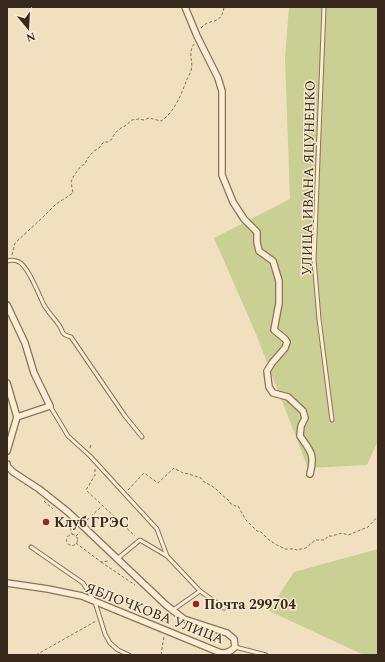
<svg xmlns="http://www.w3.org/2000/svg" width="385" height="662" font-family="Spectral,serif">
	<rect width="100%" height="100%" fill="#f1e0c0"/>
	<!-- green -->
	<g fill="#cacf93">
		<path d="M289 7H378V441L367 465 308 468 256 334 214 238 290 199 285 58Z"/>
		<path d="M378 549V655H364L269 611 294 572Z"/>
	</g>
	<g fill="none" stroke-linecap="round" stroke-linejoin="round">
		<!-- service casing -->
		<g stroke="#8b7157" stroke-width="5">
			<g id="service">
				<path d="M324 7 314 260 319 319 332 420"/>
				<path d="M7 261C11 260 15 260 19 262 28 266 39 295 44 305 48 312 54 318 59 325 64 332 60 334 71 337L125 416 142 437"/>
				<path d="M50 406 68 436 90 456 157 529 167 556 200 591"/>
				<path d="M31 547 83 583 95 602 105 634 110 643 118 650 129 655"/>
				<path d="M117 559 140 540 167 556"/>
				<path d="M173 610 200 591 224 608"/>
				<path d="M235 647 266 655"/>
			</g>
		</g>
		<!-- minor casing -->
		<g stroke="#8b7157" stroke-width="8">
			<g id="minor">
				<path d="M185 7 197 36 218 78 222 91V175L233 202 244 219 257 232V242L259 251 273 261 279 281V303L274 330 285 339 287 342 285 348 272 363 267 371 269 387 273 393 288 397 303 411 305 418 301 426 300 436C311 452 315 454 310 474"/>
				<path d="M7 305 25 343 34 373 50 406 17 417"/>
				<path d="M7 383 17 417 7 451"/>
				<path d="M7 464V466L13 472 39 489 68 512 166 605 184 619 227 633 234 639 235 647C231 651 228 653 221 653L82 596 48 589 7 583"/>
			</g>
		</g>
		<!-- path -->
		<g stroke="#8b7157" stroke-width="1" stroke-dasharray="3 2" stroke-linecap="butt">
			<path d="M201 28C210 17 221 27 224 7"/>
			<path d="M12 255 15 243 42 218 56 204 73 193 71 182 73 177 81 166 85 164 87 159 94 151 100 147 101 145 104 142H108L112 139 115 133 121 128 125 126 132 120 139 119 144 120 149 118 161 121C174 113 182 93 187 79 188 77 190 74 191 71 194 61 187 55 194 44"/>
			<path d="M90 448 91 444"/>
			<path d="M95 469V475L86 490 135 536"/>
			<path d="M128 490 144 473 158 483 174 468 183 473 189 474 201 478 203 481 215 488 221 494 228 500 230 501V503L235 506H238L246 520 257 531 261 532 268 539 275 544 285 549H295L296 550 306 548 315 540H325L328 536H332L342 533 348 535 368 527 378 516"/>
			<path d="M44 501 53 509"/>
			<path d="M87 520 102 506"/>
			<path d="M69 523 72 534"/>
			<circle cx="72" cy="540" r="5.5"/>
			<path d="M76 536 80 532"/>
			<path d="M76 543 101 562 109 561"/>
			<path d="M101 562 135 585"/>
			<path d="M165 623 166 614"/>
			<path d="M36 655 96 621"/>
			<path d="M161 655 164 636"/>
		</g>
		<!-- service -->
		<use href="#service" stroke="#fbeed4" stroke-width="3"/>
		<!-- minor -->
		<use href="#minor" stroke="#fbeed4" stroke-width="5.5"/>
	</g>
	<!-- markers -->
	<g fill="#9e2328" stroke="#f8ebd0" stroke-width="1.5">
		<circle cx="46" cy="522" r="4"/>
		<circle cx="196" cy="604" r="4"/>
	</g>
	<g text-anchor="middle" stroke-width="3" stroke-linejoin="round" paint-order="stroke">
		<!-- street labels -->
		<g font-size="14" fill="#39291c" stroke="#f8ebd0">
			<text transform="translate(308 178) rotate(-89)" y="5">УЛИЦА ИВАНА ЯЦУНЕНКО</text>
			<text transform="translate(155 613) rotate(21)" y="5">ЯБЛОЧКОВА УЛИЦА</text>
		</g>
		<!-- poi labels -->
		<g font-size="14" font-weight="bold" fill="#39291c" stroke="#f8ebd0" text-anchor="start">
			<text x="54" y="527">Клуб ГРЭС</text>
			<text x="204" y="609">Почта 299704</text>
		</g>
	</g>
	<!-- border -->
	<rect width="385" height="662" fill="none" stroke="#39291c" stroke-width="16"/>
	<!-- north arrow -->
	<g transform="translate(28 28) rotate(162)" stroke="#f8ebd0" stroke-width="3" paint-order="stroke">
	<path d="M0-3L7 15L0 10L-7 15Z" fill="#39291c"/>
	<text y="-6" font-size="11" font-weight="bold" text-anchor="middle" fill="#39291c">N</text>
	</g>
</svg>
